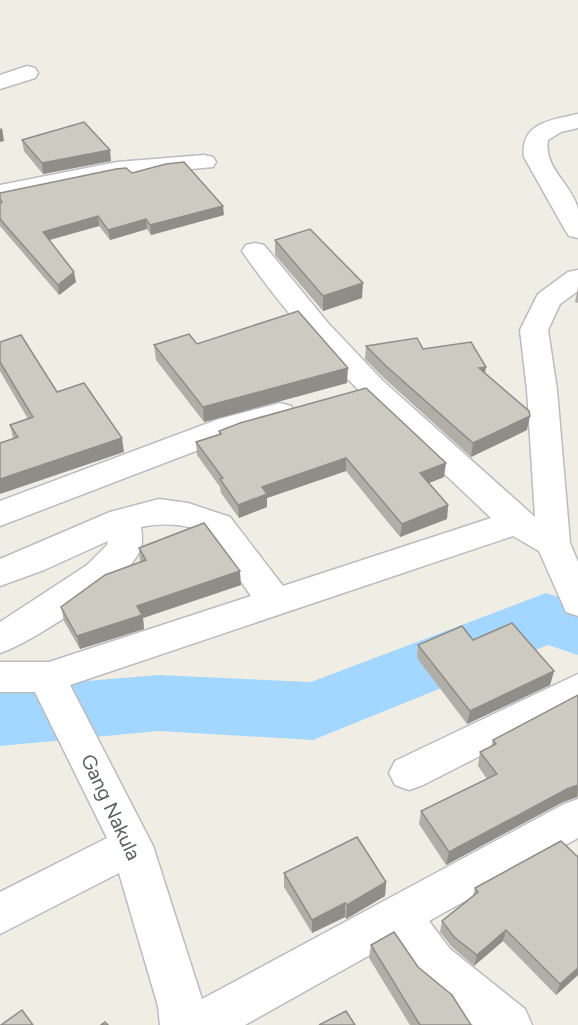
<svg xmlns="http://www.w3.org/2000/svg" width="578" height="1025" font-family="Figtree,sans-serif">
	<rect width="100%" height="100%" fill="#f0ede4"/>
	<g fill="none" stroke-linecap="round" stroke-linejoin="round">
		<!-- river -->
		<path fill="#a4d7ff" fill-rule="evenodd" d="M546 593 578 603V655L548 645 313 740 159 731 0 746V688L159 675 311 682Z"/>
		<!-- street casing -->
		<g stroke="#b9bcc1" stroke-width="3">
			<g id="street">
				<path d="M27 66 35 68 38 73 35 78 0 89V75Z"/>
				<path d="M578 114V128L561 132 548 140C543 168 572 184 578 209 578 217 578 229 578 238L569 236 565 230 524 157C520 122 552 120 578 114Z"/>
				<path d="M204 155 213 157 216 162 213 167 117 176 0 199V185L117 162Z"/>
				<path d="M255 243 264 245 328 323 383 381 535 517 527 390 520 330 538 294 568 272 578 270V291L560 304 548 330 557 390 570 543 578 562V616L566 612 539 551 513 536 70 685 71 687 153 846 202 999 564 804 578 799V838L429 921 450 949 525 1009 532 1025H473L418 979 393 942 245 1025H160L158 1006 119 873 0 934V892L107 838 35 692H0V662H49L251 596C238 578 223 551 207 536 192 522 159 523 141 527 142 534 143 544 140 550 130 579 30 644 0 653V622L87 565 107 545 108 541 44 570 0 586V559L110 512 159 499 188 503 230 517 283 586 491 518C403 434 311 352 242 251L246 245Z"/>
				<path d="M280 403 291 406 295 413 291 420 240 434 0 526V501L219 419Z"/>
				<path d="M578 674V706L423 785 409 790 395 785 389 773 395 761Z"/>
			</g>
		</g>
		<!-- street -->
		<use href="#street" fill="#fff" fill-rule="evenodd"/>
	</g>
	<!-- wall -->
	<g fill="#b0aea7">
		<path d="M22 140 111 161 43 174 24 151Z"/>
		<path d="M132 173 224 215 151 235 147 229 110 240 99 226 50 240 76 282 59 295 0 226V193Z"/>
		<path d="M275 240 362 298 323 311 275 255Z"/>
		<path d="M578 287V303L575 302Z"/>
		<path d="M0 342 57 392 124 452 13 438 10 425 28 419 0 371Z"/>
		<path d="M197 344 347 383 204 422 156 360 154 345Z"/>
		<path d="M366 346 423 349 485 373 527 430 471 457 385 379 365 359Z"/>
		<path d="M219 431 444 477 429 483 448 505 447 519 400 537 346 471 267 498V507L239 518 221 493 220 487 197 455 196 442 219 434Z"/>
		<path d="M139 548 241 585 143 618 144 629 80 649 64 621 61 607 140 562Z"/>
		<path d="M473 640 554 671 550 685 467 724 417 658 418 645Z"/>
		<path d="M578 695V798L577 797 563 802 446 865 419 824 421 811 487 779 478 766 480 752 491 747 493 740Z"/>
		<path d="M284 873 386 882 385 896 346 919 345 917 312 933 284 887Z"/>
		<path d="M475 888 578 975 556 995 503 941 474 966 452 947 440 932 442 921 473 896Z"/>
		<path d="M371 945 418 967 471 1025H410L369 958Z"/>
	</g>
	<!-- shaded-wall -->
	<g fill="#908d88">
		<path d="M2 128 4 141 0 142V129Z"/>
		<path d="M110 150 111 161 43 174 42 163Z"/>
		<path d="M223 206 224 215 151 235 150 225Z"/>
		<path d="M98 216 99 226 45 241 43 232Z"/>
		<path d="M146 219 147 229 110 240 108 230Z"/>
		<path d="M74 272 76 282 59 295 58 285Z"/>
		<path d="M363 283 362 298 323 311V296Z"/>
		<path d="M486 367 484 380 479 368Z"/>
		<path d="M348 368 347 383 204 422 203 407Z"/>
		<path d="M530 416 527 430 471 457 473 443Z"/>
		<path d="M122 438 124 452 0 494V479Z"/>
		<path d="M346 458V471L267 498V507L239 518 238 505 262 487Z"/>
		<path d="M446 463 444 477 419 487 420 473Z"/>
		<path d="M448 505 447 519 400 537 402 524Z"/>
		<path d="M240 571 241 585 143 618 144 629 80 649 77 636 137 606Z"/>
		<path d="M554 671 550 685 467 724 470 711Z"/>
		<path d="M578 785 577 797 563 802 446 865 449 852 567 789Z"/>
		<path d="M386 882 385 896 346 919 347 905Z"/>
		<path d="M345 903V917L312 933V920Z"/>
		<path d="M506 930 503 941 474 966 477 955Z"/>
		<path d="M578 968V975L556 995 560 984Z"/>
	</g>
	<!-- building -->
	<g fill="#cdcac2" stroke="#908d88" stroke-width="1.5">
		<path d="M84 122 110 150 42 163 22 140Z"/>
		<path d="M184 162 223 206 150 225 146 219 108 230 98 216 43 232 74 272 58 285 0 219V203L2 202 0 199V193L116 169 126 168 132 173 166 164Z"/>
		<path d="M310 229 363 283 323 296 275 240Z"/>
		<path d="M298 311 348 368 203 407 154 345 189 334 197 344Z"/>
		<path d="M21 335 57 392 84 383 122 438 0 479V443L18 437 10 425 33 417 0 362V342Z"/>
		<path d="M417 338 423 349 471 342 486 367 479 368 529 411 530 416 473 443 386 366 366 346Z"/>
		<path d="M366 388 446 463 420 473 448 505 402 524 346 458 262 487 267 494 238 505 220 479 223 478 196 442 221 434 219 431 240 423Z"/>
		<path d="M204 523 240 571 137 606 142 615 77 636 61 607 105 575 146 560 139 548Z"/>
		<path d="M512 623 554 671 470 711 418 645 462 626 473 640Z"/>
		<path d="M578 695V785L567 789 449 852 421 811 497 774 480 752 496 744 493 740Z"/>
		<path d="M357 837 386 882 347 905 345 903 312 920 284 873Z"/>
		<path d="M561 841 578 857V968L560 984 506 930 477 955 454 937 442 921 478 892 475 888Z"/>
		<path d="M394 932 418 967 452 995 471 1025H420L371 945Z"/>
		<path d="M22 1010 33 1025H1Z"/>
		<path d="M346 1011 355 1025H319Z"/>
		<path d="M105 1022 108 1025H101Z"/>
	</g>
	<g text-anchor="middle" stroke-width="5" stroke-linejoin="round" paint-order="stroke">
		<!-- near-street labels -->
		<g font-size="20" fill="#5c6066" stroke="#fff">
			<text transform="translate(111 807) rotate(65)" y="7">Gang Nakula</text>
		</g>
	</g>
</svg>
